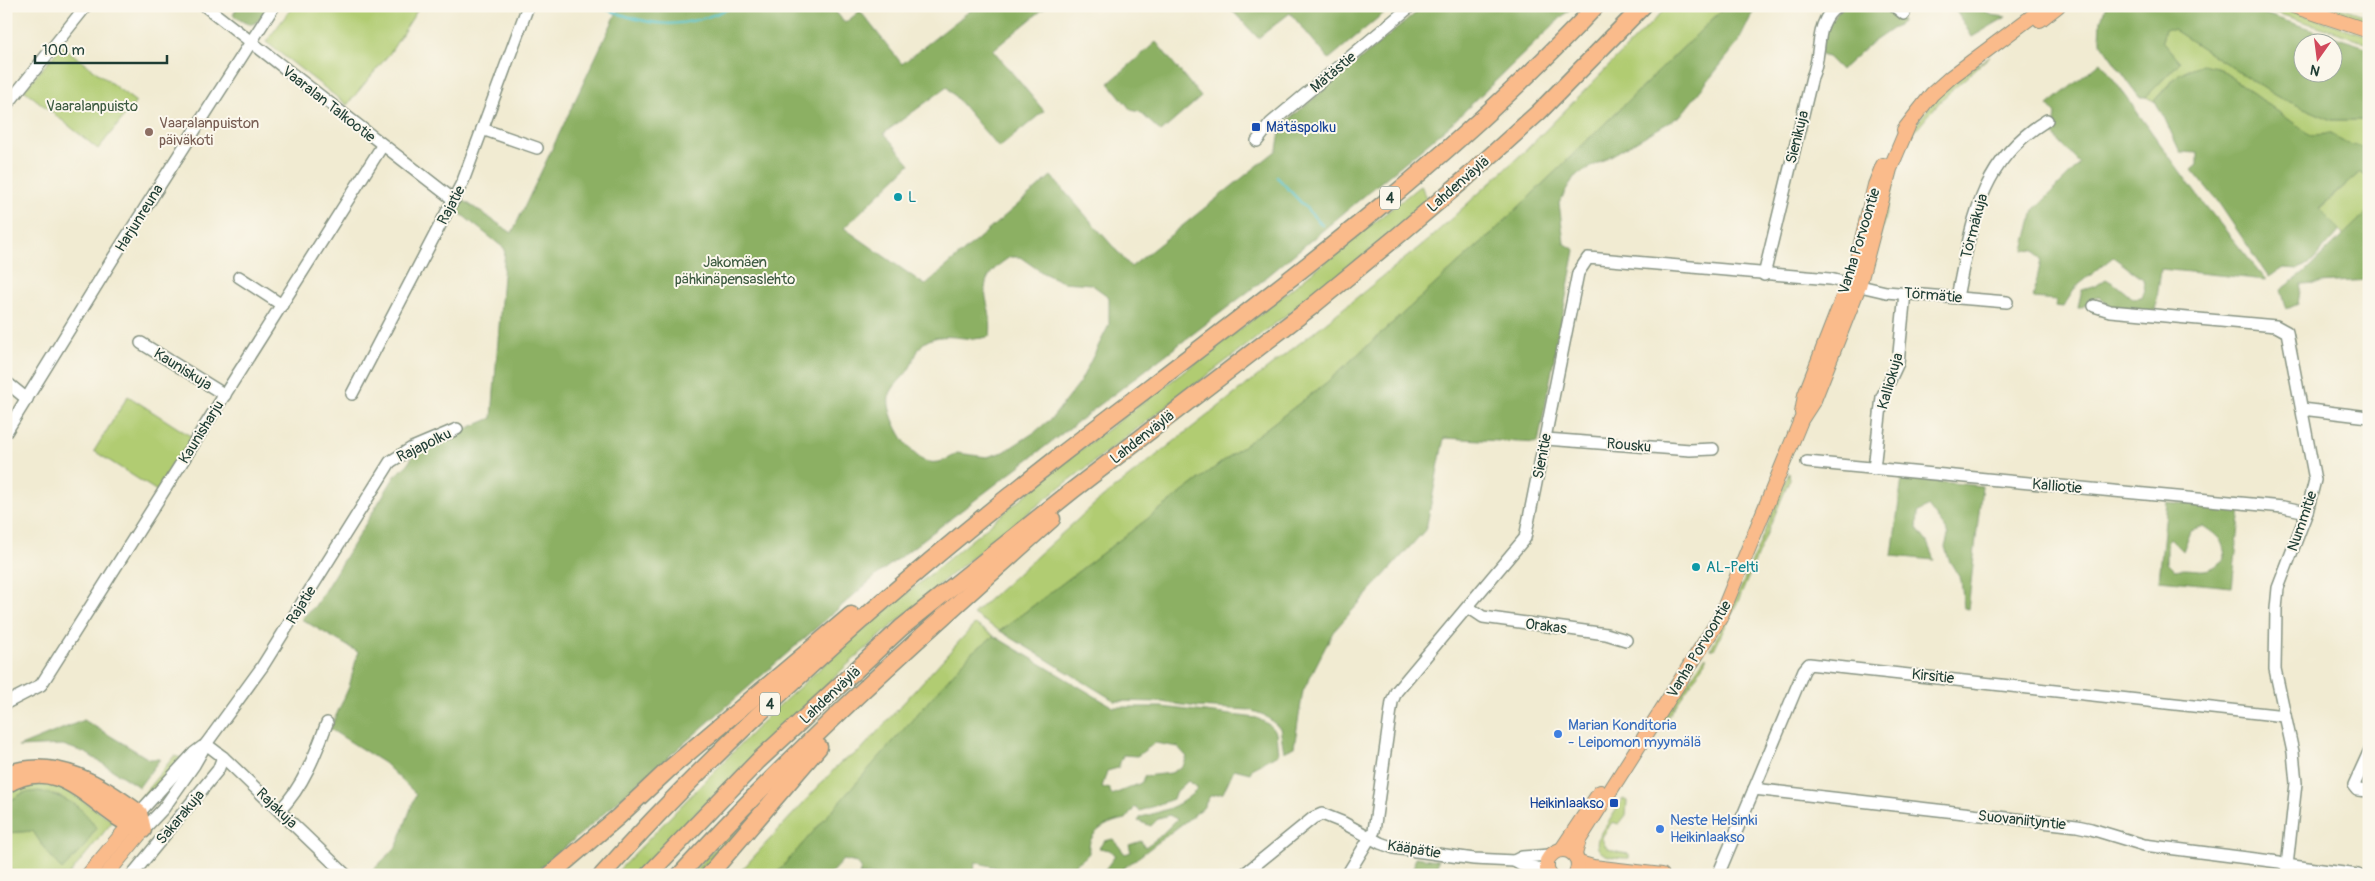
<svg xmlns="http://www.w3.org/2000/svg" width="2375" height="881" font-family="Pangolin,sans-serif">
	<rect width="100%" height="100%" fill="#fbf7ec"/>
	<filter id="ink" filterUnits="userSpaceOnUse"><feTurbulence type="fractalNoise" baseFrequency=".02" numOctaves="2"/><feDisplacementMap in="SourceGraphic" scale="10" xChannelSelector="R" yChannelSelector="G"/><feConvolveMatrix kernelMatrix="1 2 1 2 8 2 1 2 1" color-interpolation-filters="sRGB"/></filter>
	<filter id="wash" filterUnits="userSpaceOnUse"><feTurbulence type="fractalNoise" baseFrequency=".0096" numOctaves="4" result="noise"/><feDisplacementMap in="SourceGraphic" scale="20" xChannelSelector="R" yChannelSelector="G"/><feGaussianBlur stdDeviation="1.12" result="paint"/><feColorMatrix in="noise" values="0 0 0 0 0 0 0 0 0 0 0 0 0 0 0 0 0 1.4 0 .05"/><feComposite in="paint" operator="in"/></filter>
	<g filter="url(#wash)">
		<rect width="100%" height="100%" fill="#f1ebd2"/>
		<!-- green -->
		<g fill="#b1cc72" stroke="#688453">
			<path d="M293 6H420L390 53 347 105 266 42Z"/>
			<path d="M1668 6H1726L1493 232 1326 383 1000 631 973 614 1097 502 1314 332 1428 240 1527 149Z"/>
			<path d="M2255 6H2276L2369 36V43Z"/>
			<path d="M2317 6H2337L2369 17V24Z"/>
			<path d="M2165 28 2173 29 2276 96 2332 120H2369V149L2349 144 2331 134 2310 135 2217 67C2184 62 2174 78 2154 101L2146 97 2180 62 2162 41Z"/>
			<path d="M62 46 136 102 98 149 24 90Z"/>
			<path d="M1991 55 1942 99 1912 135 1900 159 1873 262 1869 264C1883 209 1893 148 1932 104 1949 85 1970 70 1991 55Z"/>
			<path d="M2360 172 2369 177V210L2344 236 2319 209Z"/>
			<path d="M1421 185 1427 201 1356 262 1058 489 948 577 846 666 671 837 638 875H614L768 716 851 640 1075 454 1259 315Z"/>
			<path d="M128 396 192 437 157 491 94 451Z"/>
			<path d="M1789 473 1790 479 1740 597 1714 649H1711L1743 583Z"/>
			<path d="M975 624 994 636 972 653 775 875H737L841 762 859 752Z"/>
			<path d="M1706 656V662L1633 767V763Z"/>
			<path d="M174 756 182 758 141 802 138 801Z"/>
			<path d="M785 776 703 875H691L702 862Z"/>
			<path d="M40 782 61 786 113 821 69 875H23L6 869 7 833 33 831 44 848 78 806 54 794 23 793 6 803V792L29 783Z"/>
			<path d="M1623 799 1627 801 1626 815 1619 824 1612 822 1602 837C1604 852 1617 852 1629 854V858C1616 858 1593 857 1598 839Z"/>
		</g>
		<!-- forest -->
		<g fill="#8cb064" stroke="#56764c" fill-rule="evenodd">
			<path d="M238 6H268C256 26 253 30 233 15Z"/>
			<path d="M620 6H831L845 23 860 11 902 64 976 6H1047L993 50 1044 111 999 148 947 87 884 133 910 164 844 228 925 285 1051 176 1131 267 1277 150 1281 126 1424 6H1573L1452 123 1257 285 878 574 546 864 530 875H368L397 846 416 794 384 763 330 729 349 687 358 652 301 619 315 606 395 476 408 464 416 450 492 418 505 249 456 210 463 200 512 233ZM1010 257H1020L1043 273 1063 282 1091 284 1109 297V325L1080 382 1053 417 1035 432 1004 452 987 457 957 453C948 460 936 465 925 461 908 454 886 415 889 397 892 385 903 379 909 369 915 360 917 346 927 341 948 330 969 344 990 336 995 299 966 285 1010 257Z"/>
			<path d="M1228 6H1392L1329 59 1290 13 1258 38Z"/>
			<path d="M1726 6H1756L1738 43 1680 116 1574 177 1559 203 1564 243 1575 250 1538 443 1444 438 1426 529 1333 632 1303 691 1294 747 1284 752 1280 728 1264 715 1250 710 1197 707 1162 702 1115 701 1000 631 1326 383 1493 232Z"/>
			<path d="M1844 6H1891L1900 14 1902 22 1870 44 1841 70 1828 57 1820 55C1825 35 1827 19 1844 6Z"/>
			<path d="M1953 6H1979L1991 15 2006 17 1972 37Z"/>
			<path d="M2106 6H2240L2369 48V120H2332L2276 96 2173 29H2165L2162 41 2180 62 2146 97H2139L2100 42 2101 20ZM2302 42H2332V72H2302Z"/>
			<path d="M1156 42 1201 97 1161 132 1140 112 1131 110 1109 83Z"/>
			<path d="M2101 62 2200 199 2266 280 2161 269 2155 312 2112 308 2099 297 2095 298 2081 308H2078L2082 290 2096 286 2106 279 2116 285 2132 298 2142 297 2145 289 2143 279 2113 257 2076 287 2063 307 2055 306 2056 300 2033 298 2041 260 2035 251 2024 250 2034 210 2080 164 2050 132 2054 129 2056 114 2048 105Z"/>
			<path d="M2201 64 2217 67 2310 135 2331 134 2349 144 2369 149V177L2360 172 2319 208 2339 230 2338 233 2313 261 2299 269 2283 268 2269 277 2216 199 2192 170 2198 165V153L2180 152 2164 117 2154 101 2179 74Z"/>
			<path d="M2369 210V280L2301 284 2298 304 2287 309 2281 290 2303 274Z"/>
			<path d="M1902 478 1982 486 1968 609 1964 608 1961 580 1949 560 1945 547 1948 536 1946 530 1928 506 1918 513 1917 529 1927 542 1934 560 1892 556Z"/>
			<path d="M2167 502 2241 509 2232 587 2159 580ZM2203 526C2218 536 2224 540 2225 559 2203 578 2199 566 2174 570L2167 563V542L2170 538 2183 551 2191 530Z"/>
			<path d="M994 636 1113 707H1162L1257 718 1271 726 1276 733 1278 754 1253 767 1250 773 1234 769 1223 793 1210 796 1203 808 1115 875H1101L1115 856 1110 850 1099 848 1104 841 1113 839 1125 854 1131 852 1129 845 1141 841 1145 847 1158 838 1177 819 1169 815 1159 818 1151 826 1138 821 1141 817C1164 811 1182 806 1198 788L1188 781 1175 793 1173 799 1140 811 1135 807 1126 819C1109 821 1086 832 1089 853 1082 862 1072 864 1064 875H1008L998 868 975 862 974 875H859L861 868 857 863 843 860 829 875H775L972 652ZM1155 743 1178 747 1187 757 1183 766 1171 773 1145 776 1141 783 1112 795 1109 789 1102 787 1107 771 1118 768 1123 755 1137 756Z"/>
			<path d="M84 720 149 759H160L139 787 86 753 63 745 18 747Z"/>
			<path d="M39 791C64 796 83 806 96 828L84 847 62 870 44 848 33 831 7 833 6 835V803L23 793Z"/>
			<path d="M1415 857 1438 860 1436 875H1413Z"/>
		</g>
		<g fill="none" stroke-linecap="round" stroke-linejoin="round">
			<!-- stream -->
			<g stroke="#53c1c7" stroke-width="2.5">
				<path d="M599 6C651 28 683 31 734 6"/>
				<path d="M1277 177 1322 225"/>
			</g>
		</g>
	</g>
	<g filter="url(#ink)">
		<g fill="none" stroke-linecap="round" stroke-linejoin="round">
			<!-- minor casing -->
			<g stroke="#889483" stroke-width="14">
				<g id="minor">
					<path d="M205 6 454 200"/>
					<path d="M1894 6 1904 14"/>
					<path d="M6 106 86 6"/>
					<path d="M482 129 537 148"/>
					<path d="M1257 141 1271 123 1411 6"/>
					<path d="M1764 275 1812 77C1823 54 1813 22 1838 6"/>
					<path d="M239 277 282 305"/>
					<path d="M1957 297C1972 225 1978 162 2047 120"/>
					<path d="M2094 306 2110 311 2276 326 2287 332 2315 480 2307 512 2278 588 2276 609 2275 669 2293 752 2296 783 2286 875"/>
					<path d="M141 343 225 395"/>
					<path d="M6 382 27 399"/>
					<path d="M352 394 463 181 528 6"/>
					<path d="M2302 409 2369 417"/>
					<path d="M6 432 112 260 274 6"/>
					<path d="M1546 439 1690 450 1713 449"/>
					<path d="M1807 462 2283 507 2307 512"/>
					<path d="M1874 469 1882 397 1898 363 1905 293"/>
					<path d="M1468 607 1483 617 1606 634 1626 640"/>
					<path d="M6 703 41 685 382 146"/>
					<path d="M206 744 223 757 346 875"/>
					<path d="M2369 752 2354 785 2358 790 2369 791"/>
					<path d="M1754 789 2077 826 2091 829 2144 845 2279 862 2293 866 2358 875"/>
					<path d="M280 810C303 787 316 753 327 723"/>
					<path d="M139 813 194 753 202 747"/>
					<path d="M143 830 163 809 194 765 206 744 262 667 390 462 412 448 457 429"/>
					<path d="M1514 861 1522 857 1550 855"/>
					<path d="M132 875 218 770 223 757"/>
					<path d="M1243 875 1313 818 1322 814 1342 822 1380 843 1394 848 1474 859 1514 861 1521 865 1547 870"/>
					<path d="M1347 875 1374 831 1392 702 1396 692 1525 538 1578 273 1588 258 1830 279 1886 292 2007 302"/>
					<path d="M1718 875 1804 670 1809 664 2285 716"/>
				</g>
			</g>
			<!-- major casing -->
			<g stroke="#889483" stroke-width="16">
				<g id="major">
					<path d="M2293 6 2369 31"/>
					<path d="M2040 20 2058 6"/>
					<path d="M1904 130 1932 94 1951 77 2046 6"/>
					<path d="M1802 413 1805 395 1856 264 1875 185 1883 165"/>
					<path d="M1562 849 1600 792"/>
					<path d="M1575 854 1579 840 1720 618 1801 420 1814 400 1859 286 1890 169 1909 124"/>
					<path d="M1579 863 1593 867 1662 875"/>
					<path d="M88 875 137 816"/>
					<path d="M106 875 143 830"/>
					<path d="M1550 875 1547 870V861C1558 839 1587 853 1575 875"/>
				</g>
			</g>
			<!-- highway casing -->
			<g stroke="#889483" stroke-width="19">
				<g id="highway">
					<path d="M6 774C57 756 99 784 139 813L143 830C99 818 64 749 6 785"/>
					<path d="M550 875 618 817 669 769 851 615"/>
					<path d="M602 875C739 722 895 585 1057 458 1242 315 1435 178 1596 6"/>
					<path d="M648 875 758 761 901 628 1073 490 1310 308 1400 234 1465 179 1539 112 1643 6"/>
					<path d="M680 875C795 748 924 633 1052 519"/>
					<path d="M709 875 819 747"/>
				</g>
			</g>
			<!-- minor -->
			<use href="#minor" stroke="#fff" stroke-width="11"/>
			<!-- major -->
			<use href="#major" stroke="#fabb8b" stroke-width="14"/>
			<!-- highway -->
			<use href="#highway" stroke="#fabb8b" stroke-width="16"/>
		</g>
	</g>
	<!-- markers -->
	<g fill="#1a4fb4" stroke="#fbf7ec" stroke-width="2">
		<rect x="1251" y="122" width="10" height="10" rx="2.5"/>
		<rect x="1609" y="798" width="10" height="10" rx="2.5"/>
	</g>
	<circle fill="#8d6e63" stroke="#fbf7ec" stroke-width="2" cx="149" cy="132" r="5"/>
	<g fill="#0f9aa8" stroke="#fbf7ec" stroke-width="2">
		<circle cx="898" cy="197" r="5"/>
		<circle cx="1696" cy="567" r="5"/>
	</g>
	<g fill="#3f7fe0" stroke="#fbf7ec" stroke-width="2">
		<circle cx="1558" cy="734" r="5"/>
		<circle cx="1660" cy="829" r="5"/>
	</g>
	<g text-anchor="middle" stroke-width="4" stroke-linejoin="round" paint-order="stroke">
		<!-- shield labels -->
		<g fill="#fbf7ec" stroke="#61756b" stroke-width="1">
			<rect x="1380" y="186.5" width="20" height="23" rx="4"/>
			<rect x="760" y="692.5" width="20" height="23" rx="4"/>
		</g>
		<g font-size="14" font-weight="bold" fill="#1f3d34">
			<text x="1390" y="203">4</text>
			<text x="770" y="709">4</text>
		</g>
		<!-- street labels -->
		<g font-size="15" fill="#1f3d34" stroke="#fbf7ec">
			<text transform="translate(1333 72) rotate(-40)" y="5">Mätästie</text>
			<text transform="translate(329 104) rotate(38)" y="5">Vaaralan Talkootie</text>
			<text transform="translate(1797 137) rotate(-76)" y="5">Sienikuja</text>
			<text transform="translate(1458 184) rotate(-41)" y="5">Lahdenväylä</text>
			<text transform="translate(451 205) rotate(-62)" y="5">Rajatie</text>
			<text transform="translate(139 218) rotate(-58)" y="5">Harjunreuna</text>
			<text transform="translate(1974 226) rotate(-75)" y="5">Törmäkuja</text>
			<text transform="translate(1859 241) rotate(-73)" y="5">Vanha Porvoontie</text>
			<text transform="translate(1933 295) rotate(5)" y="5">Törmätie</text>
			<text transform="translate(183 369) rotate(32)" y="5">Kauniskuja</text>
			<text transform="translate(1890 381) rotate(-74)" y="5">Kalliokuja</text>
			<text transform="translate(201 432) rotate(-58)" y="5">Kaunisharju</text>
			<text transform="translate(1142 437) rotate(-38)" y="5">Lahdenväylä</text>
			<text transform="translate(424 445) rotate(-26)" y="5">Rajapolku</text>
			<text transform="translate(1629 445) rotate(5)" y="5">Rousku</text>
			<text transform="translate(1542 456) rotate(-79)" y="5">Sienitie</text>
			<text transform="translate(2057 486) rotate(5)" y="5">Kalliotie</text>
			<text transform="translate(2302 521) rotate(-71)" y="5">Nummitie</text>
			<text transform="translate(301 605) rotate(-58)" y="5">Rajatie</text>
			<text transform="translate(1546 626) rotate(7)" y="5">Orakas</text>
			<text transform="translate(1699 649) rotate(-59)" y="5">Vanha Porvoontie</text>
			<text transform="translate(1933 676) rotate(6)" y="5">Kirsitie</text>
			<text transform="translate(830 695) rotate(-43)" y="5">Lahdenväylä</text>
			<text transform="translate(277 808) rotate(44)" y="5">Rajakuja</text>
			<text transform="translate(180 817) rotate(-50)" y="5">Sakarakuja</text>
			<text transform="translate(2022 820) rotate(6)" y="5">Suovaniityntie</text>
			<text transform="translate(1414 849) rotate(9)" y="5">Kääpätie</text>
		</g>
		<!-- park labels -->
		<g font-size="15" fill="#3c5a40" stroke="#fbf7ec">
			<text x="92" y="111">Vaaralanpuisto</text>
			<text x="735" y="267">Jakomäen<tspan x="735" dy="17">pähkinäpensaslehto</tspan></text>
		</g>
		<!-- education labels -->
		<g font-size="15" fill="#785e54" stroke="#fbf7ec" text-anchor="start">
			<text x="159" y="128">Vaaralanpuiston<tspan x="159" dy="17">päiväkoti</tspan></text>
		</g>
		<!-- transit labels -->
		<g font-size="15" fill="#164399" stroke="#fbf7ec" text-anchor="start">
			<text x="1266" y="132">Mätäspolku</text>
			<text x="1604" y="808" text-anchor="end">Heikinlaakso</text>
		</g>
		<!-- culture labels -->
		<g font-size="15" fill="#0d838f" stroke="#fbf7ec" text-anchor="start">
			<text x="908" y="202">L</text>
			<text x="1706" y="572">AL-Pelti</text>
		</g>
		<!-- shop labels -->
		<g font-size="15" fill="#366cbe" stroke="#fbf7ec" text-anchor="start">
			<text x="1568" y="730">Marian Konditoria<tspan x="1568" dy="17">- Leipomon myymälä</tspan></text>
			<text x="1670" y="825">Neste Helsinki<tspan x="1670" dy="17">Heikinlaakso</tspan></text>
		</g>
	</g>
	<!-- margin -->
	<rect width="2375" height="881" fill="none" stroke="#fbf7ec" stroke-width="25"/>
	<!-- north arrow -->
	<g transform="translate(2318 58) rotate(194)"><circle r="24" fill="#fbf7ec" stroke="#a3ada2"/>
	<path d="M0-4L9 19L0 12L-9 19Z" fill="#d1495b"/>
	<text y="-8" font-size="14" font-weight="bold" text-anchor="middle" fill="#1f3d34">N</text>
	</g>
	<!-- scale -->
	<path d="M35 55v8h132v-8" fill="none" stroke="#1f3d34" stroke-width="2.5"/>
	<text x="42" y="55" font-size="15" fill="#1f3d34" stroke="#fbf7ec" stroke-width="4" paint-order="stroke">100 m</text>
</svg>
